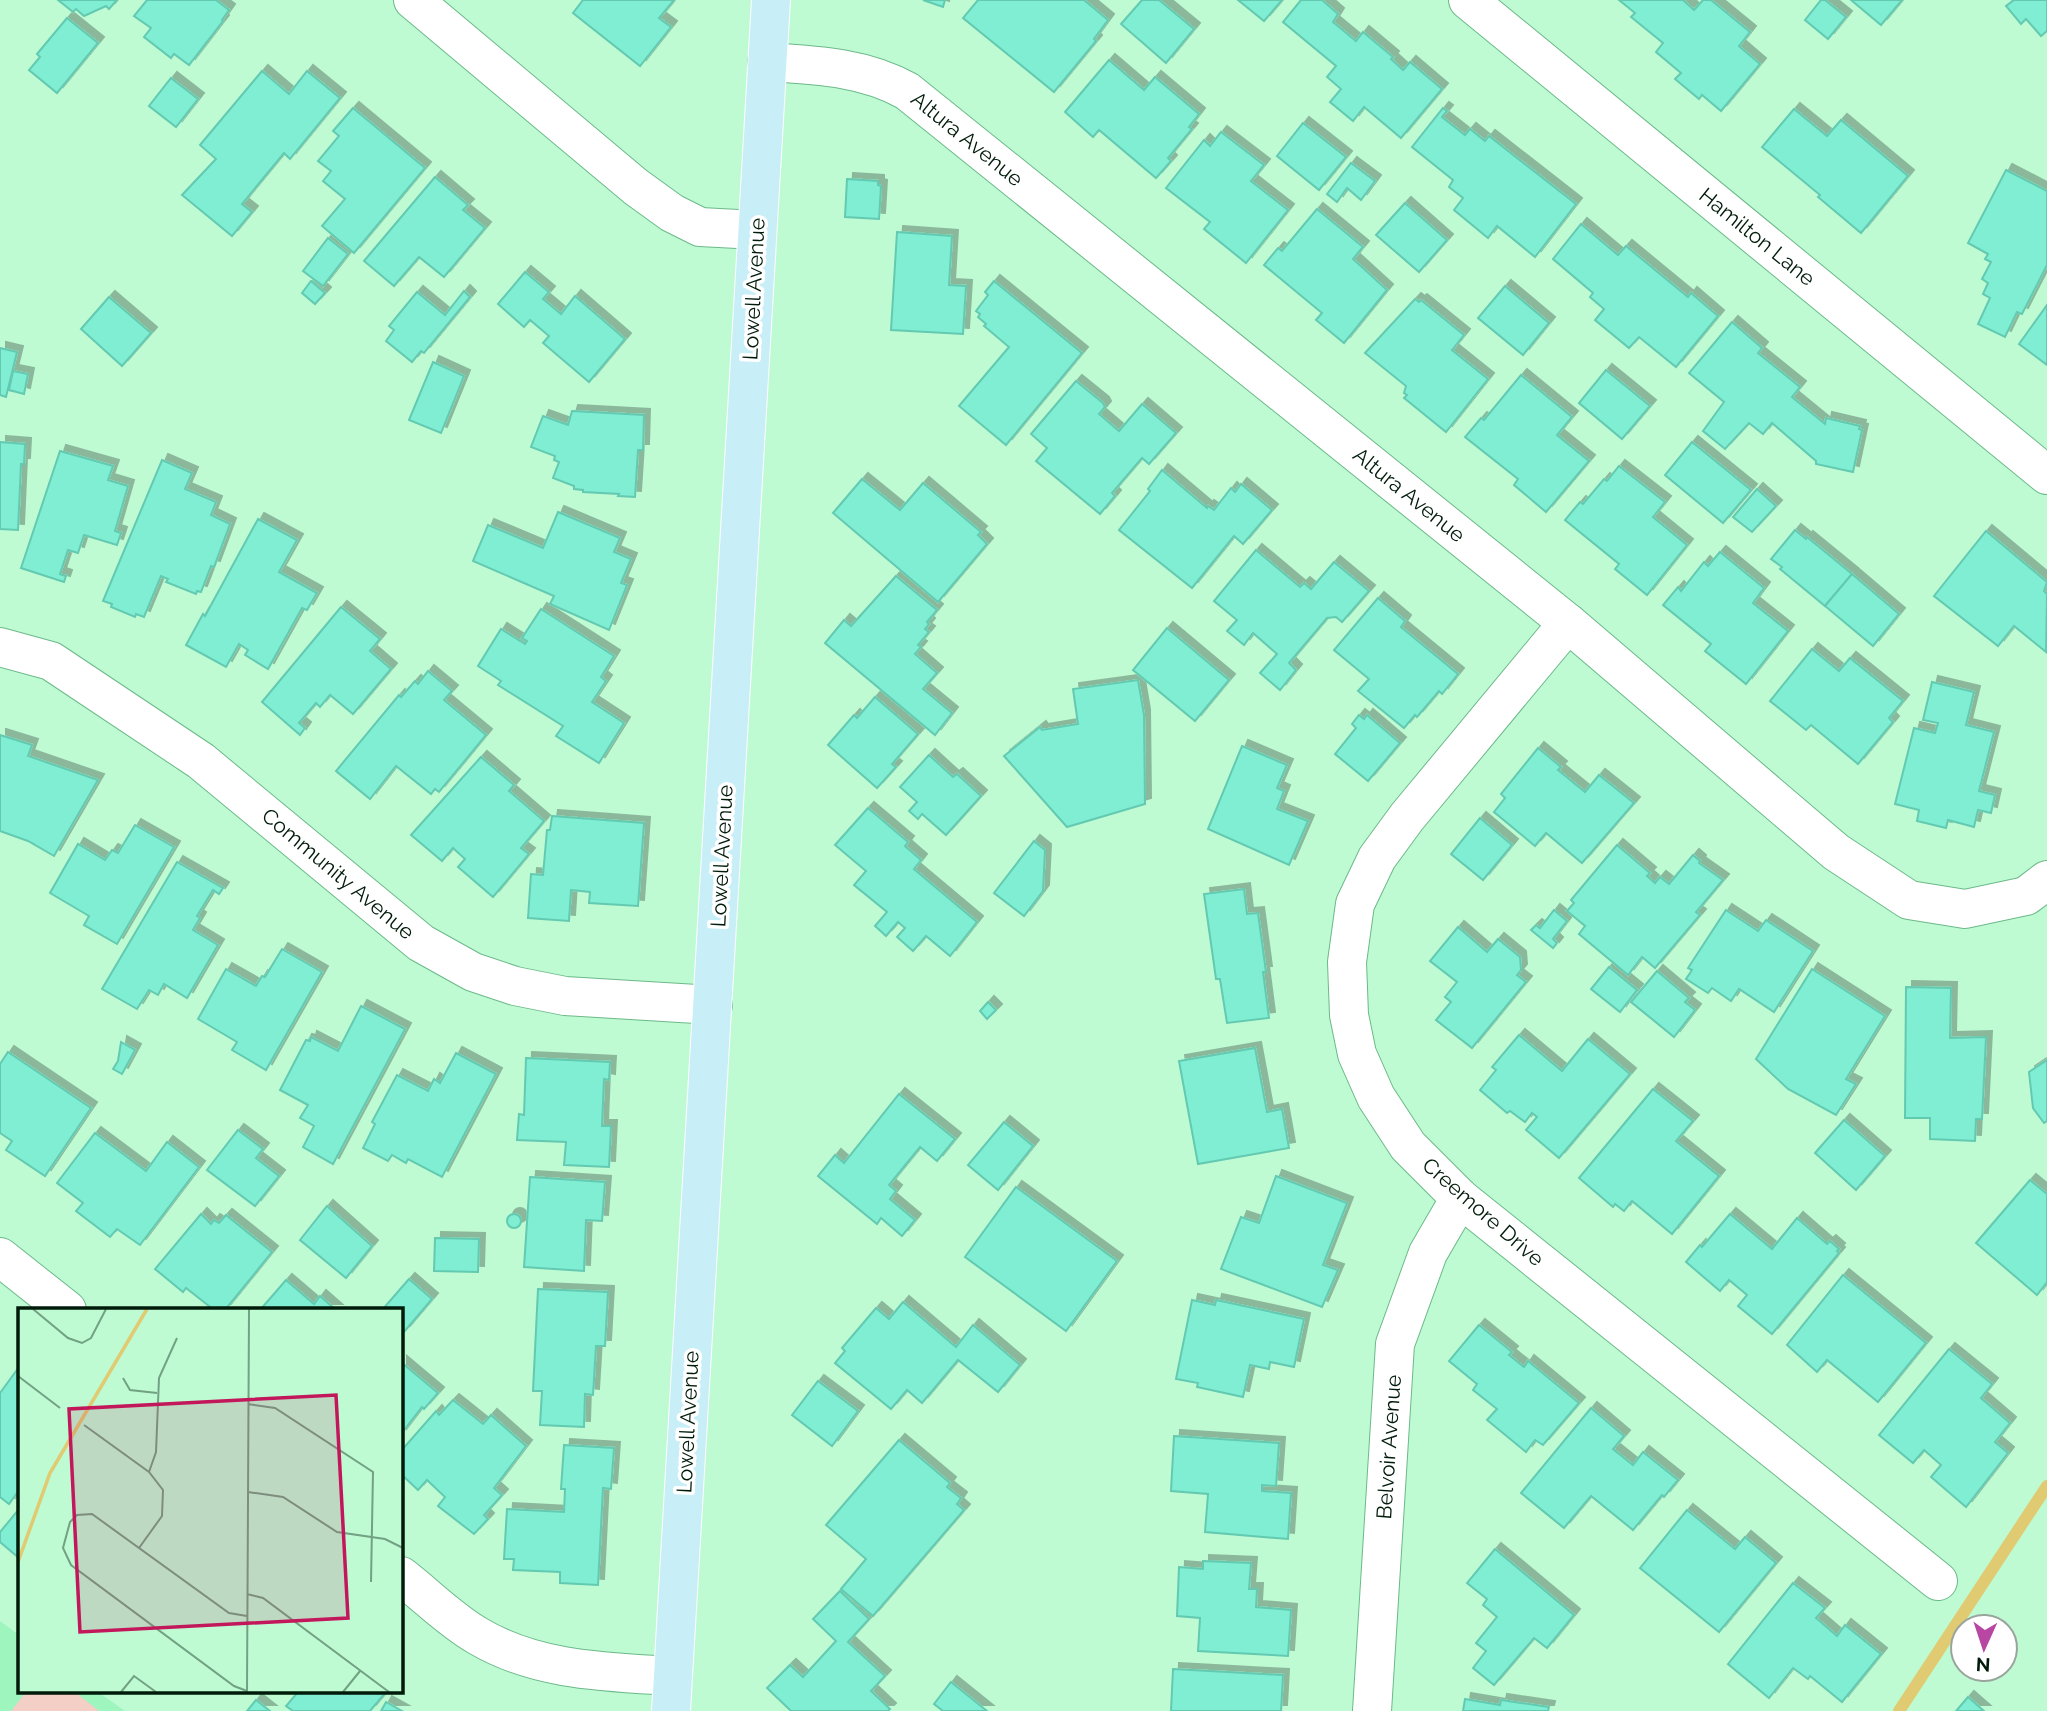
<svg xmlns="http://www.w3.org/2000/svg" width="2047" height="1711" font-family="Raleway,sans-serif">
	<defs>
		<filter id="shadow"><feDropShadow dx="6" dy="-6" stdDeviation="0" flood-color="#0004"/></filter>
	</defs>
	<rect width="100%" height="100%" fill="#befbd3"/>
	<!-- built -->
	<path fill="#9ff5be" d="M0 1621 19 1635V1692H98L125 1711H0Z"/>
	<!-- green -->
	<path fill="#f4cfc5" d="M26 1692H75L99 1711H11Z"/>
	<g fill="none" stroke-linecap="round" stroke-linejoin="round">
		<!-- stream -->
		<path stroke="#e0ca72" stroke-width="12" d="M1899 1711 2047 1486"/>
	</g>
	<!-- building -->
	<g fill="#7feed3" stroke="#63cab1" stroke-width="2" filter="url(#shadow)">
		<path d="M58 0H117L109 9 106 6 84 16 76 9 73 12Z"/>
		<path d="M147 0H216L229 10 222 20 223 21 189 65 174 54 171 58 144 37 151 28 134 16Z"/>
		<path d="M583 0H674L659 18 671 27 640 66 573 13Z"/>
		<path d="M923 0H945L943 7Z"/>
		<path d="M978 0H1084L1108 20 1094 39 1096 41 1054 92 963 18Z"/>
		<path d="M1142 0H1159L1194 29 1166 63 1121 24Z"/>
		<path d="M1238 0H1282L1264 21Z"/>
		<path d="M1301 0H1322L1338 14 1333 22 1356 41 1363 32 1393 57 1391 59 1403 70 1410 62 1442 89 1401 138 1364 107 1353 121 1330 102 1341 89 1327 77 1336 66 1283 22Z"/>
		<path d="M1619 0H1683L1694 10 1703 0H1711L1750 32 1739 46 1760 64 1721 111 1702 95 1699 99 1675 79 1681 73 1656 52 1663 43 1631 17 1635 13Z"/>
		<path d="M1821 0H1825L1846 17 1828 39 1805 20Z"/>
		<path d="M1851 0H1902L1881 25Z"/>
		<path d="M2014 0H2047V31L2041 36 2026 19 2021 24 2006 6Z"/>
		<path d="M67 18 98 43 57 93 29 70 40 57 37 54Z"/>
		<path d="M1109 60 1144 90 1155 77 1199 114 1189 127 1192 129 1168 158 1171 161 1156 178 1099 130 1093 137 1065 112Z"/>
		<path d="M262 71 289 94 307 71 340 98 290 159 284 153 242 204 252 212 232 236 182 195 216 159 200 145Z"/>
		<path d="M171 78 198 99 176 127 149 106Z"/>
		<path d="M353 108 425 168 354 253 322 226 345 199 323 181 331 171 318 161 339 136 333 131Z"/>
		<path d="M1443 108 1447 111 1442 117 1465 135 1470 129 1485 141 1489 136 1576 204 1535 257 1497 226 1488 238 1454 210 1463 198 1449 187 1453 180 1412 147Z"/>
		<path d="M1794 109 1827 136 1841 120 1908 176 1861 233 1818 197 1820 195 1762 147Z"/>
		<path d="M1303 123 1346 157 1319 190 1277 156Z"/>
		<path d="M1221 132 1264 165 1251 181 1288 210 1246 263 1204 229 1210 222 1166 188 1204 140 1210 146Z"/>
		<path d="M1351 163 1375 181 1361 200 1347 188 1337 202 1327 194Z"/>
		<path d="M2006 170 2047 191V265L2022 314 2017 312 2005 337 1978 324 1990 298 1983 294 1988 283 1982 279 1991 262 1985 259 1988 254 1968 243Z"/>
		<path d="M435 177 468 205 463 210 485 228 444 277 419 257 394 286 364 261Z"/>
		<path d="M847 179 878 181V185L881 186 879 219 845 217Z"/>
		<path d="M1405 203 1447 240 1419 272 1376 235Z"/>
		<path d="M1317 209 1363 247 1353 259 1387 290 1344 343 1316 320 1322 313 1264 265 1278 248 1282 251Z"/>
		<path d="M1581 224 1618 255 1626 246 1688 297 1691 293 1718 316 1676 367 1639 337 1629 348 1595 320 1604 309 1590 297 1593 293 1553 259Z"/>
		<path d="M897 232 952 236 949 285 966 286 963 334 891 330Z"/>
		<path d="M328 238 348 254 323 286 303 271Z"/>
		<path d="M525 272 549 292 543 299 561 314 575 296 625 339 589 382 543 343 549 336 530 320 524 327 498 304Z"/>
		<path d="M311 281 325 293 315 304 302 293Z"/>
		<path d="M994 281 1082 353 1006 445 959 406 1009 347 984 326 986 324 978 317 980 314 976 311 988 295 985 292Z"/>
		<path d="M1505 286 1549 323 1523 355 1478 318Z"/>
		<path d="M464 291 470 297 424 353 421 351 412 362 386 341 394 330 389 326 417 292 445 315Z"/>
		<path d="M109 297 151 333 122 366 81 329Z"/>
		<path d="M1415 299 1419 302 1421 300 1464 335 1452 350 1488 379 1446 432 1404 398 1407 395 1404 393 1406 386 1365 353Z"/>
		<path d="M2047 305V365L2019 344Z"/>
		<path d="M1732 322 1762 348 1758 353 1800 387 1792 397 1825 424 1826 418 1860 426 1859 429 1862 430 1853 472 1816 464V461L1772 423 1763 434 1749 423 1725 449 1703 431 1724 402 1689 373Z"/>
		<path d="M0 348 17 352 6 397 0 395Z"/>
		<path d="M433 362 464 376 441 433 409 420Z"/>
		<path d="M1606 370 1650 406 1622 439 1579 403Z"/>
		<path d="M13 371 28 374 24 394 9 390Z"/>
		<path d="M1521 375 1572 417 1557 435 1589 461 1546 512 1514 485 1518 479 1465 437 1481 418 1484 420Z"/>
		<path d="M1076 381 1103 403 1105 407 1099 414 1119 431 1142 404 1176 433 1149 464 1142 458 1112 493 1115 496 1100 514 1036 461 1047 448 1031 434Z"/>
		<path d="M572 411 644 415 643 450H638L635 497 618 496 619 494 583 492V490L574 489V486L553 478 559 462 554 460 555 456 531 447 543 416 568 425Z"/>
		<path d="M0 442 25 444 24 464H21L18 530 0 529Z"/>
		<path d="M1692 442 1751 490 1723 523 1665 475Z"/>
		<path d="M60 451 113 466 108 480 128 486 115 531 121 533 117 545 84 535 78 553 68 550 60 574 66 576 64 582 21 568Z"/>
		<path d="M162 460 192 473 185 489 216 502 211 515 230 524 214 567 211 566 201 592 197 591 196 594 166 582 168 579 161 576 144 617 136 614 135 617 111 607 112 604 103 601Z"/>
		<path d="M1619 466 1665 502 1653 517 1687 545 1647 595 1615 569 1619 564 1565 520 1580 502 1583 504 1604 479 1607 481Z"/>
		<path d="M1162 470 1207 508 1208 506 1214 510 1231 488 1235 492 1241 484 1272 510 1243 544 1234 536 1192 588 1119 530 1150 491 1148 489Z"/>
		<path d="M862 479 900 510 923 483 981 532 978 535 987 544 938 602 833 513Z"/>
		<path d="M1757 489 1776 506 1752 532 1733 517Z"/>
		<path d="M558 512 620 538 614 552 631 559 621 583 627 585 609 630 550 604 554 596 473 561 488 525 543 548Z"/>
		<path d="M258 519 297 540 279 572 317 593 307 610 302 608 268 669 245 655 248 650 239 644 226 667 186 645 203 614 205 616Z"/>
		<path d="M1795 530 1806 539 1807 537 1852 574 1825 606 1780 569 1782 567 1771 559Z"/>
		<path d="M1986 531 2047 582 2044 591 2047 594 2046 652 2014 626 1998 646 1934 596Z"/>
		<path d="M1256 550 1300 587 1304 583 1311 589 1334 562 1369 591 1342 622 1336 617 1327 618 1289 663 1296 670 1280 690 1260 673 1277 654 1253 633 1244 645 1227 631 1237 620 1214 601Z"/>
		<path d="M1720 552 1764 588 1753 603 1788 631 1746 684 1705 651 1711 644 1663 605 1678 587 1681 591 1704 562 1708 566Z"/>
		<path d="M1852 574 1899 614 1873 646 1825 606Z"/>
		<path d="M896 576 937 610 927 622 929 624 925 629 929 632 918 645 921 647 915 654 937 673 923 689 952 713 935 735 825 643 844 620 851 626Z"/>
		<path d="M1378 598 1405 621 1401 627 1458 674 1442 694 1439 691 1417 717 1415 715 1404 728 1358 691 1369 679 1334 650Z"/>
		<path d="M341 607 380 639 370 651 391 669 353 714 330 695 320 707 316 703 299 723 305 728 300 735 262 702Z"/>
		<path d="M541 609 614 656 601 677 606 681 592 702 624 723 599 763 556 736 563 726 498 685 501 681 478 666 501 629 525 644 527 641 522 638Z"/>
		<path d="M1167 628 1229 680 1195 721 1133 670Z"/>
		<path d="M1812 649 1839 671 1850 658 1903 701 1889 718 1893 722 1858 764 1811 725 1806 730 1770 701Z"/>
		<path d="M428 671 452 691 444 700 486 735 439 792 435 789 431 794 396 766 370 799 336 771 399 695 401 697 415 681 418 684Z"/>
		<path d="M1138 680 1144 715 1145 804 1067 827 1004 756 1040 727 1042 730 1078 724 1073 689Z"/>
		<path d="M1932 682 1974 692 1966 725 1994 732 1979 791 1995 795 1991 813 1978 810 1974 827 1948 820 1946 828 1917 821 1919 810 1895 804 1914 728 1935 733 1938 723 1923 720Z"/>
		<path d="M875 697 918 734 892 764 896 767 877 788 828 745 854 715 857 718Z"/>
		<path d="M1359 715 1364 719 1367 715 1400 743 1368 781 1335 754 1356 728 1352 724Z"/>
		<path d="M0 735 32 745 28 756 98 780 54 856 28 841 0 831Z"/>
		<path d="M1242 746 1287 765 1277 788 1284 791 1277 809 1308 821 1289 865 1208 829Z"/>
		<path d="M1538 748 1561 767 1558 770 1585 792 1599 775 1634 803 1582 863 1546 833 1535 846 1494 812 1505 798 1501 794Z"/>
		<path d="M929 755 953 777 957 774 981 796 946 835 922 814 918 819 909 811 917 802 900 787Z"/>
		<path d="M481 757 514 785 509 791 544 821 521 848 529 854 493 897 458 867 465 859 453 848 442 861 411 835Z"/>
		<path d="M868 808 908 842 905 846 921 860 914 869 977 922 950 956 926 936 913 951 897 937 905 928 898 922 886 936 875 926 887 912 854 885 866 871 835 845Z"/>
		<path d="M552 816 644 823 638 906 589 903 590 892 571 890 569 921 528 918 531 874 543 875 547 830H550Z"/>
		<path d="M1480 818 1512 845 1483 880 1451 854Z"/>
		<path d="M135 825 174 847 117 944 84 925 89 916 50 893 78 844 105 860 112 850 118 853Z"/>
		<path d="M1034 841 1045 850 1043 891 1024 916 994 893Z"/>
		<path d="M1617 845 1650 873 1647 876 1655 883 1660 877 1669 884 1693 855 1700 861 1699 863 1723 880 1696 912 1700 915 1655 968 1642 957 1628 975 1579 934 1585 926 1567 911 1574 903 1571 900Z"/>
		<path d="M177 862 223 888 219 894 213 890 197 916 200 918 193 930 218 945 187 998 164 984 158 995 149 990 137 1009 102 989Z"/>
		<path d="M1244 889 1247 914 1258 913 1266 972H1263L1269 1018 1227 1023 1220 979H1216L1204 894Z"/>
		<path d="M1554 910 1567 921 1553 939 1557 943 1553 948 1531 930 1536 925 1540 928Z"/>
		<path d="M1726 910 1758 931 1766 920 1813 951 1774 1012 1739 989 1731 1001 1712 988 1708 993 1686 979 1692 970 1688 968Z"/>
		<path d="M1458 927 1487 952 1498 939 1520 957 1521 970 1517 975 1526 982 1472 1048 1436 1020 1451 1002 1445 997 1457 982 1430 961Z"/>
		<path d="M282 949 322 972 266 1070 232 1050 237 1042 198 1019 226 969 256 986 262 976 265 977Z"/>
		<path d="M1609 967 1637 990 1620 1012 1591 989Z"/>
		<path d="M1812 969 1885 1016 1846 1079 1856 1084 1836 1115 1788 1089 1756 1059Z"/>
		<path d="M1657 971 1689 998 1685 1002 1695 1010 1674 1037 1631 1002Z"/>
		<path d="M1906 987 1951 988 1950 1038 1986 1037 1982 1119H1976L1975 1141 1930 1139V1118H1905Z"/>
		<path d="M988 1002 996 1010 987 1019 980 1011Z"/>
		<path d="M361 1006 405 1029 333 1164 303 1147 314 1126 300 1118 308 1105 280 1090 306 1040 310 1041 311 1037 338 1051Z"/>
		<path d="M1519 1035 1562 1071 1588 1039 1630 1074 1559 1158 1526 1130 1537 1117 1532 1113 1525 1122 1510 1111 1507 1113 1480 1090 1496 1070 1492 1067Z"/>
		<path d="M121 1042 135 1050 122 1074 113 1069 118 1061Z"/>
		<path d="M1255 1048 1267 1112 1282 1109 1289 1148 1198 1164 1179 1061Z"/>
		<path d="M8 1052 91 1108 45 1176 6 1150 12 1141 0 1133V1064Z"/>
		<path d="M456 1053 496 1074 442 1177 408 1159 406 1163 392 1155 388 1161 363 1148 375 1124 372 1122 397 1075 428 1091 434 1079 440 1083Z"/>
		<path d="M526 1058 610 1062 609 1080 604 1079 602 1126H611L609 1167 564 1165 566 1142 517 1140 519 1114 524 1115Z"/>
		<path d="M2047 1060V1121L2044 1123 2033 1108 2029 1072Z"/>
		<path d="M1653 1089 1693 1121 1676 1141 1719 1176 1672 1234 1632 1201 1624 1211 1615 1204 1613 1207 1579 1178Z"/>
		<path d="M899 1094 955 1139 937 1161 920 1147 889 1185 896 1191 890 1199 915 1220 902 1236 881 1218 877 1224 818 1176 835 1155 844 1163Z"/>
		<path d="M1844 1120 1885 1156 1856 1190 1815 1153Z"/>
		<path d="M1004 1122 1033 1146 998 1190 968 1165Z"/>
		<path d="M238 1130 263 1149 256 1158 279 1176 255 1206 207 1170Z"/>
		<path d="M95 1133 146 1171 167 1142 199 1167 140 1245 117 1229 110 1237 76 1211 83 1203 57 1183Z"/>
		<path d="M1276 1176 1347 1203 1323 1265 1338 1270 1322 1307 1221 1269 1241 1217 1259 1223Z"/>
		<path d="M530 1177 605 1182 602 1221 586 1220 584 1271 524 1267Z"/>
		<path d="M2030 1180 2047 1194V1282L2037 1295 1976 1243Z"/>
		<path d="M1016 1187 1117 1261 1066 1331 965 1257Z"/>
		<path d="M327 1206 372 1246 346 1278 300 1240Z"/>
		<circle cx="514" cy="1221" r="7"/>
		<path d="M201 1214 211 1224 214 1220 219 1223 226 1215 272 1252 225 1310H214L186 1288 183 1292 155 1269Z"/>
		<path d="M1730 1214 1772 1249 1797 1218 1827 1244 1830 1241 1839 1249 1837 1251 1839 1253 1772 1334 1738 1306 1747 1295 1729 1280 1720 1291 1686 1262 1700 1245 1702 1247Z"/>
		<path d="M435 1238 479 1239 478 1272 434 1271Z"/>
		<path d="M1843 1275 1926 1343 1878 1402 1827 1360 1817 1372 1787 1345Z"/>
		<path d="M409 1279 432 1299 404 1332 401 1329V1310H382Z"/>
		<path d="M286 1280 314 1304 320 1296 336 1310H260Z"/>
		<path d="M538 1289 608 1292 605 1346H596L593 1395 585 1394 584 1427 540 1425 542 1391H533Z"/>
		<path d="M1192 1300 1215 1305 1216 1300 1304 1319 1294 1367 1270 1362 1269 1369 1250 1365 1243 1397 1197 1387 1198 1383 1176 1379Z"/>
		<path d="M903 1302 956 1347 973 1325 1020 1365 998 1392 958 1360 922 1403 907 1390 891 1409 835 1363 845 1351 842 1348 876 1308 889 1319Z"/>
		<path d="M1479 1325 1512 1352 1509 1355 1524 1367 1528 1361 1579 1403 1543 1445 1535 1440 1526 1452 1487 1420 1497 1409 1473 1390 1477 1384 1449 1361Z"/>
		<path d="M1949 1349 1992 1384 1981 1398 2010 1423 1995 1442 2008 1453 1966 1507 1931 1477 1941 1465 1924 1450 1913 1463 1879 1435Z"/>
		<path d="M401 1362 438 1393 424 1409 422 1407 401 1434Z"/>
		<path d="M19 1367V1490L9 1504 0 1497V1393Z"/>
		<path d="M818 1381 858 1411 832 1446 792 1415Z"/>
		<path d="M453 1400 483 1424 491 1415 526 1446 494 1488 502 1495 484 1515 488 1519 474 1534 438 1506 445 1497 427 1480 418 1490 401 1474V1451L436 1411 439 1415Z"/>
		<path d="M1591 1408 1624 1436 1613 1449 1633 1465 1643 1452 1678 1480 1664 1497 1662 1495 1633 1530 1591 1496 1564 1528 1521 1493Z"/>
		<path d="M1174 1436 1279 1443 1276 1486 1262 1485V1491L1291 1493 1288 1539 1205 1532 1208 1494 1171 1491Z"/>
		<path d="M899 1440 950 1483 947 1487 961 1498 957 1504 964 1510 873 1616 841 1589 866 1559 826 1525Z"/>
		<path d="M564 1445 614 1448 611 1489 603 1488 598 1585 560 1583V1572L513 1570 514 1559H504L507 1509 564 1512 565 1489H561Z"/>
		<path d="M19 1509V1558L0 1542V1532Z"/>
		<path d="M1687 1510 1735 1549 1745 1537 1776 1563 1719 1632 1640 1568Z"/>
		<path d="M1495 1549 1574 1615 1547 1648 1534 1638 1494 1685 1473 1668 1486 1651 1476 1643 1497 1617 1483 1605 1487 1599 1467 1583Z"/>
		<path d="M1203 1561 1251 1563 1249 1589H1257L1256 1607 1291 1610 1288 1656 1198 1651 1200 1618 1177 1616 1179 1567 1203 1569Z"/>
		<path d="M1793 1583 1825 1608 1816 1618 1837 1636 1845 1625 1881 1654 1842 1702 1810 1676 1808 1679 1793 1668 1769 1698 1728 1664Z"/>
		<path d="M840 1591 869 1619 848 1642 885 1676 871 1691 890 1709 888 1711H791L767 1688 790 1665 803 1677 836 1641 813 1619Z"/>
		<path d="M1173 1669 1283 1675 1281 1711H1171Z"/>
		<path d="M951 1682 987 1711H943L934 1704Z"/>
		<path d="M298 1692H386L370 1711H293L286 1706Z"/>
		<path d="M1968 1697 1984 1711H1956Z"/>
		<path d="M1465 1699 1500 1705 1501 1700 1549 1707 1548 1711H1463Z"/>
		<path d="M256 1700 270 1711H247Z"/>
		<path d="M386 1702 402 1711H381Z"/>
	</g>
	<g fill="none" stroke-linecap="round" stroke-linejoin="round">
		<!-- street casing -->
		<g stroke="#6cb989" stroke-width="40">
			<g id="street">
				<path d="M413 0 636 187 672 213 700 227 757 230"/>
				<path d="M1468 0 2047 475"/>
				<path d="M767 62C816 65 864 67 907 91L1568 623 1836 852 1909 900 1965 909 2026 896 2047 880"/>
				<path d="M1568 623 1407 817 1377 858 1355 904 1347 962 1349 1015 1357 1054 1376 1097 1408 1146 1460 1198 1938 1581"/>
				<path d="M0 647 51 661 201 761 421 943 473 972 515 986 565 996 713 1005"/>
				<path d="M0 1257 67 1310"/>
				<path d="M401 1576C426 1595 450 1620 478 1636 537 1671 606 1672 673 1676"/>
				<path d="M1372 1711 1395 1344 1428 1253 1460 1198"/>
			</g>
		</g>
		<!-- primary casing -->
		<g stroke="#fff" stroke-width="40">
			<path id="primary" d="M671 1711 771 0"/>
		</g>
		<!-- street -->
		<use href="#street" stroke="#fff" stroke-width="38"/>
		<!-- primary -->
		<use href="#primary" stroke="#c8eef8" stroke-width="38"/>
	</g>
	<g text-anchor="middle" stroke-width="7" stroke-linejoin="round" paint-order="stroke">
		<!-- street labels -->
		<g font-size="21" fill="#001b0a" stroke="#fff">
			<text transform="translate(967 139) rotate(39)" y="7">Altura Avenue</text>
			<text transform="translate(1757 237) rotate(39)" y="7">Hamilton Lane</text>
			<text transform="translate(754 289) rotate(-87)" y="7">Lowell Avenue</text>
			<text transform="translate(1409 495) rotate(39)" y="7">Altura Avenue</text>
			<text transform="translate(722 856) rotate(-87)" y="7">Lowell Avenue</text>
			<text transform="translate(338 874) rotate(40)" y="7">Community Avenue</text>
			<text transform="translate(1483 1212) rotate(41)" y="7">Creemore Drive</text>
			<text transform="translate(688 1422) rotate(-87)" y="7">Lowell Avenue</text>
			<text transform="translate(1389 1447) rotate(-86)" y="7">Belvoir Avenue</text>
		</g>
	</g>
	<!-- overview -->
	<g transform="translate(18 1308)">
		<rect width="385" height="385" fill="#befbd3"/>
		<path fill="none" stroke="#e0ca72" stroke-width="3.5" d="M0 254 32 165 129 1"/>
		<path fill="none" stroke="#72a183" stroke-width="2" d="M15 1 50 30 64 35 73 30 88 1M0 68 42 100M105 70 112 82 139 85M230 96 257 100 355 164 353 274M66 117 131 164 145 182 144 208 121 240M131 164 138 144 141 70 159 30M230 184 265 189 319 224 367 231 385 240M229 286 245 290 371 384M229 383 216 378 53 257 45 240 52 214 59 207 74 206 211 305 229 308M103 384 116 368 138 384M229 384 231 1M325 384 342 363"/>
		<path fill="#c2185b" fill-opacity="0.15" stroke="#c2185b" stroke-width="3.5" d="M318 87 330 310 62 324 51 101Z"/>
		<rect width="385" height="385" fill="none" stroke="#001b0a" stroke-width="3.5"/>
	</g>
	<!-- north arrow -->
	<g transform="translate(1984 1648) rotate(183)"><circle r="33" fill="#ffffff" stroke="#99a49d" stroke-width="2"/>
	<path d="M0-5L12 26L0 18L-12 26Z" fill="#b747a2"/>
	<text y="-10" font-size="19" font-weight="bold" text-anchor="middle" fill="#001b0a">N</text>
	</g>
</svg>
